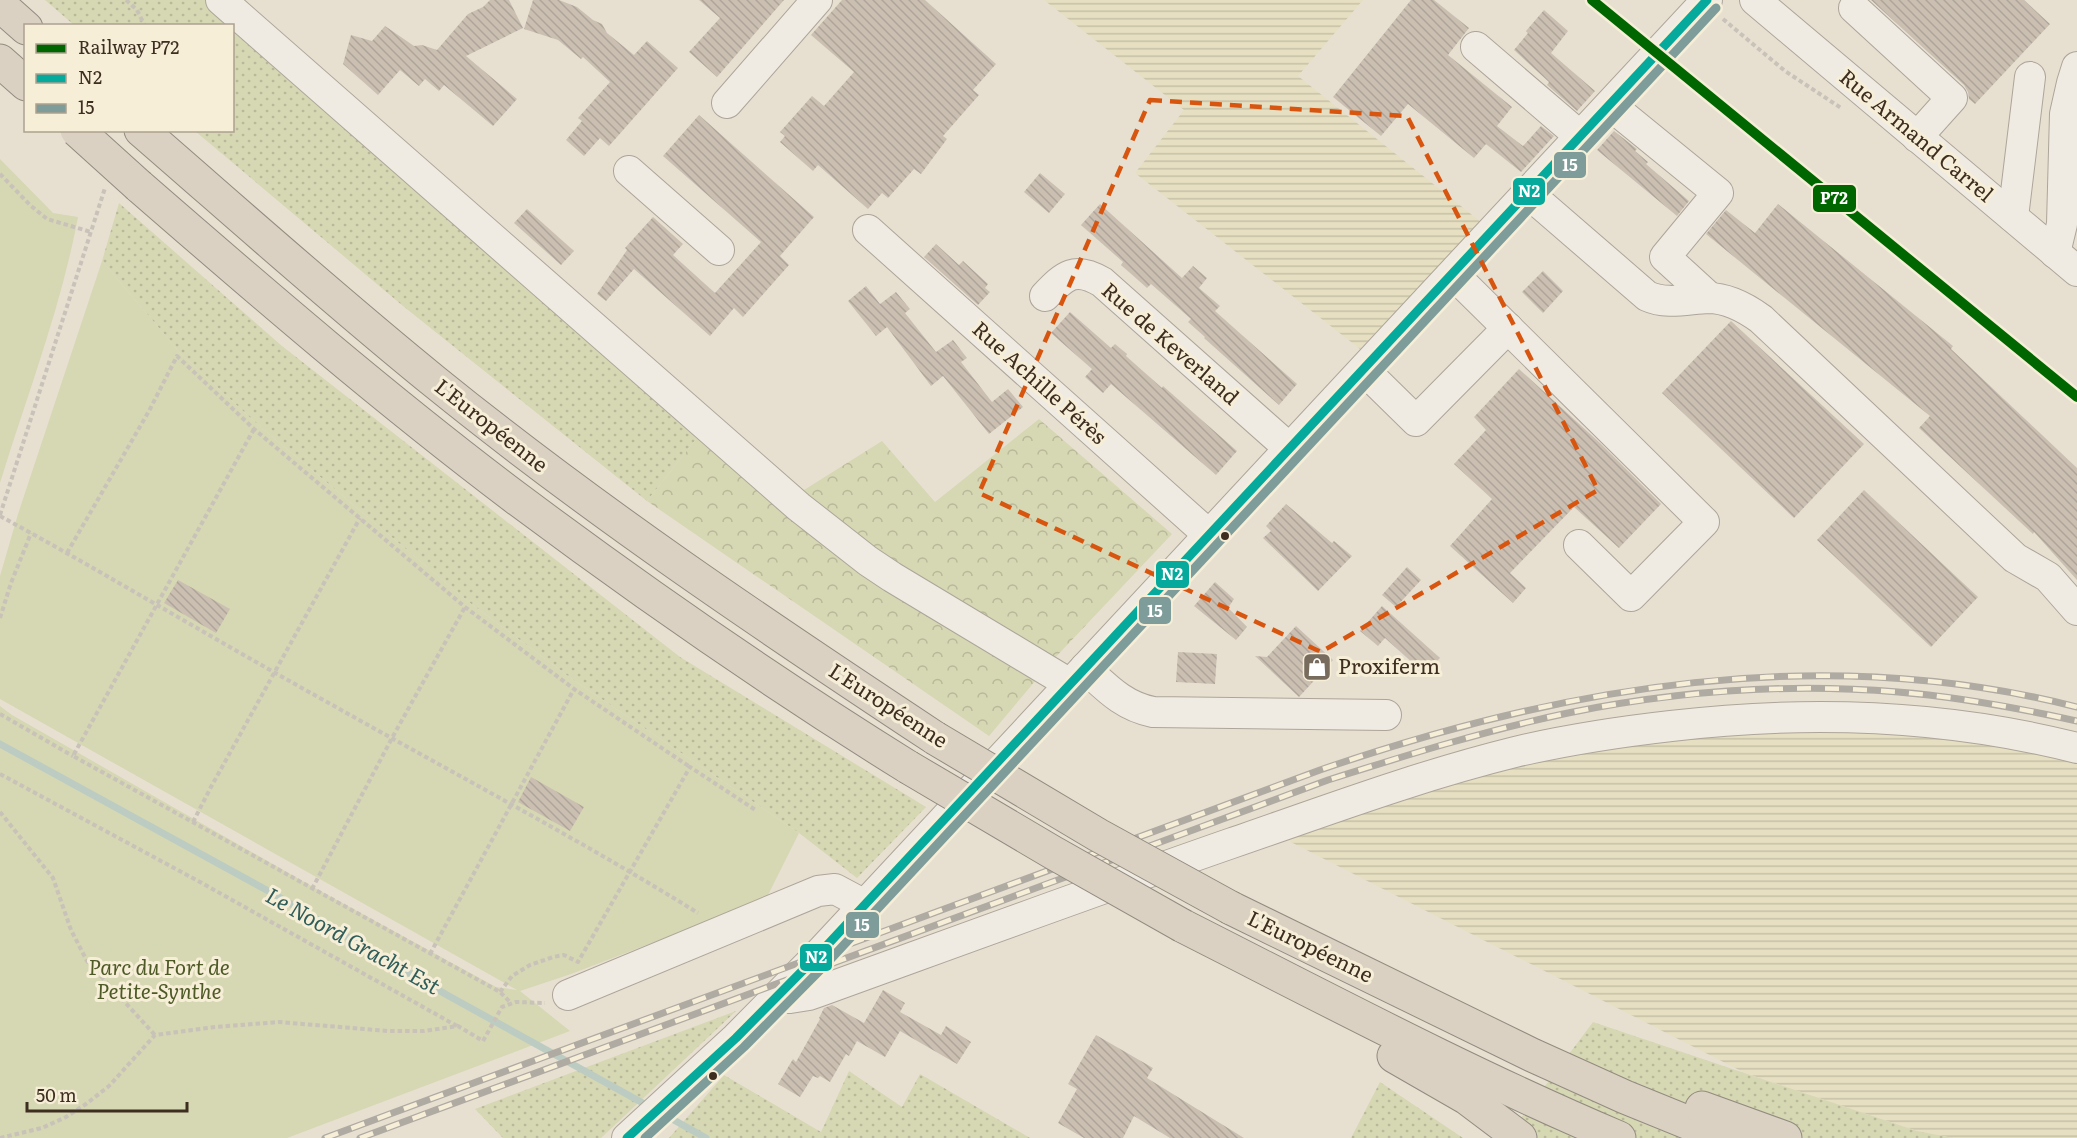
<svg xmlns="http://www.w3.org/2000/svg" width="2077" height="1138" font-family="Literata,serif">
	<defs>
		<pattern id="farmland-rules" width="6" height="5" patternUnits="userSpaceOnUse" patternTransform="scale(1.5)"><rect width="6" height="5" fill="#e6dfc2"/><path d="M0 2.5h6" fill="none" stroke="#c6c0a6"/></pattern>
		<pattern id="grass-dots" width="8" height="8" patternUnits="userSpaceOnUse" patternTransform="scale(1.5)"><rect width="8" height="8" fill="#d6d7b3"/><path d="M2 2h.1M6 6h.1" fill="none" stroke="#b9b99a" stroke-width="1.8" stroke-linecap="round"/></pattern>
		<pattern id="forest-crowns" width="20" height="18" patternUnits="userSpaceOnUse" patternTransform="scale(1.5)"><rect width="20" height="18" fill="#d6d7b3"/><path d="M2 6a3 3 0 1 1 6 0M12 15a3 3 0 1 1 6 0" fill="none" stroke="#b9b99a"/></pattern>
		<pattern id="building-back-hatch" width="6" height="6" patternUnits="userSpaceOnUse" patternTransform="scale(1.5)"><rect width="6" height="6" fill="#cbbfb2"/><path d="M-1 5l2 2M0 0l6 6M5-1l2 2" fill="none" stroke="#afa499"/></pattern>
	</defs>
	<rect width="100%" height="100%" fill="#e7e0d1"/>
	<!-- farmland -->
	<g fill="url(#farmland-rules)">
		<path d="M1044 0H1363L1298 76 1481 222 1360 349 1135 173 1184 110Z"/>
		<path d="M1832 724 2077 756V1138H1953L1917 1131 1745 1073 1277 835 1394 794 1589 747Z"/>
	</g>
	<!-- grass -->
	<g fill="url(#grass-dots)">
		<path d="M45 0H239L716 414 647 501 403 306 195 131 232 130V26L74 25Z"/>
		<path d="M119 203 282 346 680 657 926 807 857 878 799 833 572 679 470 603 256 423 181 354 102 261Z"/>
		<path d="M736 1011 601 1138H503L475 1109Z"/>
		<path d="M1593 1022 1917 1131 1953 1138H1506Z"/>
		<path d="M849 1071 902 1107 920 1074 1030 1138H669L724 1075 821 1132Z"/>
		<path d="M1380 1082 1463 1138H1351Z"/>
	</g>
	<!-- forest -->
	<path fill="url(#forest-crowns)" d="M716 414 804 490 882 441 935 502 1039 419 1172 534 1052 661 989 736 647 501Z"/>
	<!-- green -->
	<g fill="#d6d7b3">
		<path d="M0 159 53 213 78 217C61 308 27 395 0 483Z"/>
		<path d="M102 261 181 354 256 423 470 603 572 679 799 833 766 899 571 974 520 991 570 1031 287 1138H0V706L12 715 313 887 496 987 517 990 0 699V576L18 514Z"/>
	</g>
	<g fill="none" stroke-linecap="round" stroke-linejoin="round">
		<!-- stream -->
		<g stroke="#bcccc2" stroke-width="7">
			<path d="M0 744 272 893 447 995 650 1107"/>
			<path d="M665 1115 706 1138"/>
		</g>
	</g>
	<!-- building -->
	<g fill="url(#building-back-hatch)">
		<path d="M490 0H509L523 28 466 56 517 99 493 126 444 85 439 91 425 79 419 86 400 70 378 95 343 64 351 35 372 41 385 26 414 46 422 45 437 50 468 14 483 7Z"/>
		<path d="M533 0H559L577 7 593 20 602 24 607 33 634 55 647 41 678 68 609 146 600 138 584 156 566 140 582 121 578 118 610 82 583 57 581 59 558 40 524 29Z"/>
		<path d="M699 0H784L717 77 689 52 720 18Z"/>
		<path d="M842 0H925L996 64 973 90 979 95 943 136 947 139 921 174 914 169 888 198 882 193 868 209 818 165 813 171 780 142 785 136 780 132 812 96 824 106 854 72 811 35Z"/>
		<path d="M1411 0H1434L1469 28 1448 55 1512 107 1497 126 1523 146 1541 126 1554 136 1521 172 1486 144 1474 158 1408 104 1381 136 1333 97Z"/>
		<path d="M1871 0H2024L2050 24 1975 104 1969 99 1968 92 1964 85Z"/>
		<path d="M1544 10 1568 31 1551 53 1595 91 1577 111 1547 85 1549 82 1514 50 1528 33 1526 31Z"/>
		<path d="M699 115 814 217 780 256 789 265 743 317 734 308 710 336 634 269 606 301 597 294 627 250 625 248 653 217 683 244 673 255 715 293 761 242 663 156Z"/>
		<path d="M1614 131 1637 149 1635 151 1648 162 1646 164 1689 201 1677 216 1597 150Z"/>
		<path d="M1040 173 1065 194 1049 213 1024 192Z"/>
		<path d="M1100 204 1182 278 1193 266 1207 278 1199 288 1220 306 1215 311 1297 384 1279 405 1204 338 1205 337 1188 322 1191 319 1151 284 1147 288 1121 265 1123 262 1081 225Z"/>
		<path d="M1778 204 1953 346 1951 349 2077 468V580L2034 532 2033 534 1919 428 1930 416 1706 234 1726 210 1755 233Z"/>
		<path d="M527 209 574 251 561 265 514 223Z"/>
		<path d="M936 244 959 265 963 261 988 284 985 288 990 292 978 305 924 257Z"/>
		<path d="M1543 271 1563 291 1543 313 1522 292Z"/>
		<path d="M866 286 880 304 896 292 910 309 905 313 936 352 953 340 967 358 961 362 992 402 1008 389 1023 407 989 434 943 376 931 386 887 327 876 336 848 301Z"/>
		<path d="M1070 312 1111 348 1115 344 1127 354 1126 356 1162 388 1163 386 1237 451 1216 475 1111 384 1103 393 1085 377 1092 369 1051 333Z"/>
		<path d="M1731 321 1864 444 1794 518 1662 393Z"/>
		<path d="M1519 369 1600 443 1661 504 1619 548 1574 507 1510 573 1526 588 1513 603 1450 546 1492 499 1454 464 1486 430 1474 417Z"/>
		<path d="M1864 490 1978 597 1931 647 1817 540Z"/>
		<path d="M1286 504 1332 543 1334 541 1352 556 1318 591 1263 538 1271 531 1266 526Z"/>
		<path d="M1407 567 1421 580 1396 607 1382 595Z"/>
		<path d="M178 580 230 609 216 633 164 603Z"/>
		<path d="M1215 582 1234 599 1228 608 1247 627 1236 640 1194 606Z"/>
		<path d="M1382 606 1440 658 1425 674 1385 638 1378 646 1360 631Z"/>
		<path d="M1296 626 1333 660 1299 697 1255 656 1267 657Z"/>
		<path d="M1178 652 1217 654 1215 684 1176 682Z"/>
		<path d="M531 777 584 807 570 831 518 802Z"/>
		<path d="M883 990 905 1003 900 1012 941 1035 946 1026 971 1042 957 1064 900 1031 885 1057 857 1041 849 1056 846 1054 830 1082 820 1076 818 1078 813 1076 800 1097 778 1084 793 1059 796 1062 820 1019 819 1018 824 1008 832 1005 864 1023Z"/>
		<path d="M1096 1035 1153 1068 1147 1078 1244 1138H1170L1134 1116 1123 1138H1084L1058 1123 1077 1089 1068 1084Z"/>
	</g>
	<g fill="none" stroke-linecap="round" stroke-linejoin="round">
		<!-- minor casing -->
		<g stroke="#ada599" stroke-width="32">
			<g id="minor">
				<path d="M221 0 799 507 868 561 892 577 1070 684"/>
				<path d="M1755 0 2077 271"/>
				<path d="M1854 8 1952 98 1917 137"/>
				<path d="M1476 47 1581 137"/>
				<path d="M727 103 817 0"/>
				<path d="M1610 105 1718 193 1665 257 1710 298"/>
				<path d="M629 171 719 250"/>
				<path d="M1528 193 1647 296C1667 305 1687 299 1708 298 1728 298 1746 308 1761 319L2015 558 2048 577 2077 610"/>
				<path d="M2013 217 2030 77"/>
				<path d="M868 230 1209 535"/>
				<path d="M2055 253 2062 224 2065 114 2072 83 2077 67"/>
				<path d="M1453 274 1704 522 1631 596 1579 545"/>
				<path d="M1045 296C1065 275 1075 266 1102 282L1290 449"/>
				<path d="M1364 370 1416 421 1508 328"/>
				<path d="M1085 668C1107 688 1123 706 1153 712L1386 715"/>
				<path d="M568 995 818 891 835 889 865 905"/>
				<path d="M777 998H790L809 995C950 944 1091 892 1232 843 1325 811 1418 776 1515 752 1566 740 1618 732 1671 726 1807 710 1943 714 2077 748"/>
				<path d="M627 1138 736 1038 818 955 1707 0"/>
			</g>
		</g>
		<!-- highway casing -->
		<g stroke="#928b80" stroke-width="35">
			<g id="highway">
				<path d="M0 5 26 28"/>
				<path d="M0 61 26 84"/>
				<path d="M141 130C239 215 335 301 435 382 594 511 764 625 935 738"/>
				<path d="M139 186C262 293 386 400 516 498 643 593 773 683 908 767"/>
				<path d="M1231 908 1532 1055 1625 1097 1726 1138"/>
				<path d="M1183 926C1327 999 1470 1075 1619 1138"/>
				<path d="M1394 1056 1467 1098 1520 1138"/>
				<path d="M1702 1108 1785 1138"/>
			</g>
		</g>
		<!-- path -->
		<g stroke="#c8c2b9" stroke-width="4" stroke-dasharray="4.5 3" stroke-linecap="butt">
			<path d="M126 0 137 10 145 26"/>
			<path d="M1723 19 1785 71 1841 108"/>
			<path d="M0 174 30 205 47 219 91 232"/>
			<path d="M254 429 73 756 500 992 511 1003"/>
			<path d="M0 515 105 188"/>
			<path d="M0 516C110 576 217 641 327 702 451 772 577 838 698 913"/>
			<path d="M67 553 149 411 177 356 254 429 465 607 574 689 690 767"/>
			<path d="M0 618 11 583 31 533"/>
			<path d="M0 714 73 756"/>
			<path d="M0 774 200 882 457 1026"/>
			<path d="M0 812 53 878 71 930 87 961 155 1035"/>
			<path d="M193 822 211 787 360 518"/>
			<path d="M312 889 392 738 465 607"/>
			<path d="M430 954 574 689"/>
			<path d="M500 992 512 976 530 965 553 957 564 955 578 962 690 767 757 811"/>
			<path d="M0 1138 42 1128 66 1117 86 1104 109 1086 155 1035 215 1027 279 1022 388 1031H424L458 1026 483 1041 502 1007 516 1002 545 1003"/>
		</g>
		<!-- minor -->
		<use href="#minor" stroke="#efebe3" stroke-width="30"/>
		<!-- highway -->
		<use href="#highway" stroke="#dad1c2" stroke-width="33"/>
		<!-- rail casing -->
		<g stroke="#afaaa2" stroke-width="7">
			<g id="rail">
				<path d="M325 1138 1320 770C1564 686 1822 642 2077 707"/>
				<path d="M360 1138 1328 780C1407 755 1487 730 1568 713 1676 691 1789 683 1898 692 1959 697 2018 708 2077 721"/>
			</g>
		</g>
		<!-- rail -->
		<use href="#rail" stroke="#f7eed8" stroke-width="4.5" stroke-dasharray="14" stroke-linecap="butt"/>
		<!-- highway-bridge casing -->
		<g stroke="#928b80" stroke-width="35" stroke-linecap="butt">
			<g id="highway-bridge">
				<path d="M77 130 139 186"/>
				<path d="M935 738 1098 835 1231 908"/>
				<path d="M908 767 1052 852 1183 926"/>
			</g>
		</g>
		<!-- highway-bridge -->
		<use href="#highway-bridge" stroke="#dad1c2" stroke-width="33"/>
		<!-- bus-1 casing -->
		<g stroke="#f7eed8" stroke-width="14">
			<path id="bus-1" d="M627 1138 736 1038 818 955 1707 0"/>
		</g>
		<!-- bus-2 casing -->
		<g stroke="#f7eed8" stroke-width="14">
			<path id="bus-2" d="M645 1138 744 1047 827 963 1716 8"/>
		</g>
		<!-- bus-1 -->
		<use href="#bus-1" stroke="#06aa9c" stroke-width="9"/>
		<!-- bus-2 -->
		<use href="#bus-2" stroke="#7e9c99" stroke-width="9"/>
		<!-- rail-1 casing -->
		<g stroke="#f7eed8" stroke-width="15">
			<path id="rail-1" d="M1592 0 2077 397"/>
		</g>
		<!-- rail-1 -->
		<use href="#rail-1" stroke="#060" stroke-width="10"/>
	</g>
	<!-- marked area -->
	<path fill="none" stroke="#d7550e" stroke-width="4.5" stroke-dasharray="12 8" stroke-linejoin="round" d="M1150 100 1407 116 1598 490 1321 652 979 493Z"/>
	<!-- icons -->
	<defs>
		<g id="shop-square" transform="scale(1.5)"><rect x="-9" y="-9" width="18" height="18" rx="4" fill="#786c5e" stroke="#f7eed8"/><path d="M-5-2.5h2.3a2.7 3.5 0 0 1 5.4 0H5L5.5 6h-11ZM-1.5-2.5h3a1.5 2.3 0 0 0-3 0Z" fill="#fff"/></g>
	</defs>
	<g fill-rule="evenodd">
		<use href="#shop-square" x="1317" y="667"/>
	</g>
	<!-- markers -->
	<g fill="#3d2e20" stroke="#f7eed8" stroke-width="2">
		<circle cx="1225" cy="536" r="5"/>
		<circle cx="713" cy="1076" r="5"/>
	</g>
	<g text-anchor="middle" stroke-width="6" stroke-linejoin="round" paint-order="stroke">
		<!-- street labels -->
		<g font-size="21" fill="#3d2e20" stroke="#f7eed8">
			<text transform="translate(1916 136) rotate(40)" y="7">Rue Armand Carrel</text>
			<text transform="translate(1170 344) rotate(41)" y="7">Rue de Keverland</text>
			<text transform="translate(1039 383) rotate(42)" y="7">Rue Achille Pérès</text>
			<text transform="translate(491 426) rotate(38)" y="7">L'Européenne</text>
			<text transform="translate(888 706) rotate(33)" y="7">L'Européenne</text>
			<text transform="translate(1310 947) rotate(26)" y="7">L'Européenne</text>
		</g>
		<!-- poi labels -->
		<g font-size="21" fill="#3d2e20" stroke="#f7eed8" text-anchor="start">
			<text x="1338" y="674">Proxiferm</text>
		</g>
		<!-- park labels -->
		<g font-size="21" font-style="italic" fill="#4d5a26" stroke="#f7eed8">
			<text x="159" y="975">Parc du Fort de<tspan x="159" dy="24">Petite-Synthe</tspan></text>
		</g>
		<!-- water labels -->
		<g font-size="22" font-style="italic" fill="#2f5d5a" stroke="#f7eed8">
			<text transform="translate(353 941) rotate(29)" y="8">Le Noord Gracht Est</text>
		</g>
	</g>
	<g stroke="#f7eed8" stroke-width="2">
		<rect x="1553" y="151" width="34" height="28" rx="6" fill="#7e9c99"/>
		<rect x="1512" y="177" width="34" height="29" rx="6" fill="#06aa9c"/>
		<rect x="1812" y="184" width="45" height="29" rx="6" fill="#060"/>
		<rect x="1155" y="560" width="35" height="29" rx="6" fill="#06aa9c"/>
		<rect x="1138" y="596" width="34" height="29" rx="6" fill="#7e9c99"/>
		<rect x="845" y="911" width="35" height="28" rx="6" fill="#7e9c99"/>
		<rect x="799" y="943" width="34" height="29" rx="6" fill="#06aa9c"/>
	</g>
	<g font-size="16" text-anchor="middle" font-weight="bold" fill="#fff">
		<text x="1570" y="171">15</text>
		<text x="1529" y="197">N2</text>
		<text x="1834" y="204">P72</text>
		<text x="1172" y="580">N2</text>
		<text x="1155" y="617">15</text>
		<text x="862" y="931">15</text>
		<text x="816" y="963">N2</text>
	</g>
	<!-- legend -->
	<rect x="24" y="24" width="210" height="108" fill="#f7eed8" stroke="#ada18e" stroke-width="1.5"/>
	<rect x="36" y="44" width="30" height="9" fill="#006600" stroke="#ada18e" stroke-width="1.5"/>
	<text x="78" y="54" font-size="18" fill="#3d2e20">Railway P72</text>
	<rect x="36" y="74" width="30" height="9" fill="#06aa9c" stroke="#ada18e" stroke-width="1.5"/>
	<text x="78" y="84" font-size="18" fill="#3d2e20">N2</text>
	<rect x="36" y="104" width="30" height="9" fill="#7e9c99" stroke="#ada18e" stroke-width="1.5"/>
	<text x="78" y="114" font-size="18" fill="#3d2e20">15</text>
	<!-- scale -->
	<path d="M27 1102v9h160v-9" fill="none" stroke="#3d2e20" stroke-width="3"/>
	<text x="36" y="1102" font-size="18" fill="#3d2e20" stroke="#f7eed8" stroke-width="4.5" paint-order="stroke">50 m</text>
</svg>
